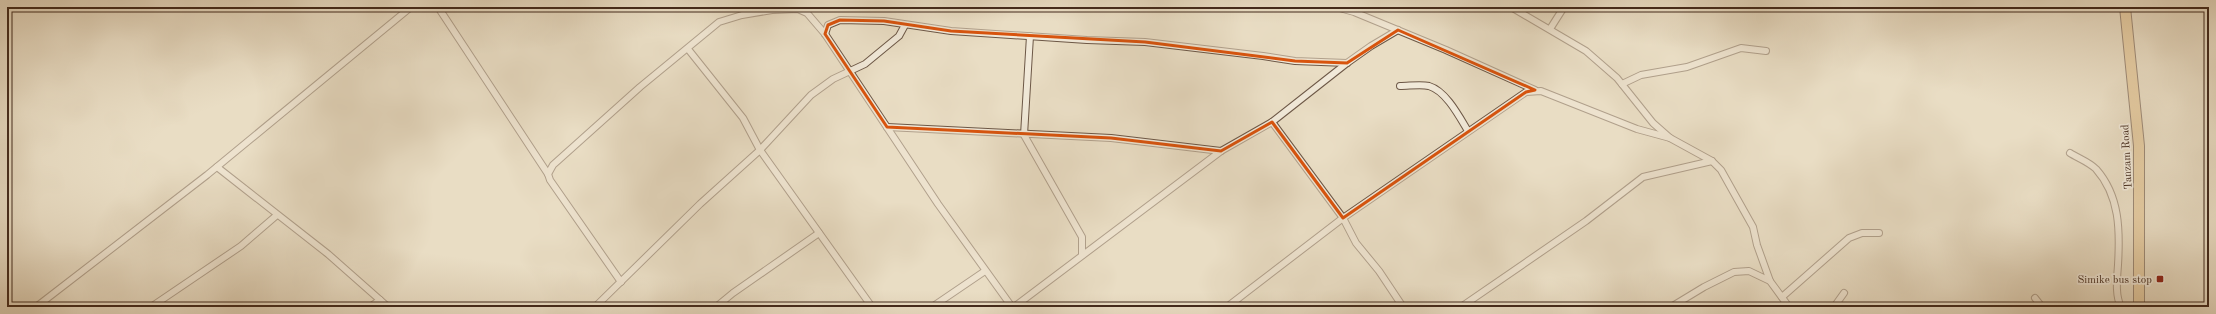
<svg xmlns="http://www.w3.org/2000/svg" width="2216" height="314" font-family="'Old Standard TT',serif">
	<rect width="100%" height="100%" fill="#e9ddc4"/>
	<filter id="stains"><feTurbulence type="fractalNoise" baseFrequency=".005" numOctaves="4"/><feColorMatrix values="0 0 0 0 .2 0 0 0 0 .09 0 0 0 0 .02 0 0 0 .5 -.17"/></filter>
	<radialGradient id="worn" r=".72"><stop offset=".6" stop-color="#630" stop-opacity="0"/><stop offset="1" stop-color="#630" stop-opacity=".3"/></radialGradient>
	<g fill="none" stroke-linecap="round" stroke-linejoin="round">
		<!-- minor casing -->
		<g stroke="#6c5746" stroke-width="8">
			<g id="minor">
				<path d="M438 7 548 174"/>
				<path d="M1336 7 1354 12 1446 50 1535 90"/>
				<path d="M1511 7 1586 51 1617 78 1653 123 1670 138 1712 161 1721 170 1753 227 1757 245 1770 281"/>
				<path d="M1550 29 1564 7"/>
				<path d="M825 34 828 25 840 20 884 21 951 31 1087 40 1145 42 1263 56 1295 61 1347 63"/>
				<path d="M1030 36 1024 135 1082 237V255"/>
				<path d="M688 49 743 118 760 150 872 307"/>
				<path d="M1622 84 1641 75 1687 67 1741 48 1766 51"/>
				<path d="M1400 86C1409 86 1421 84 1429 86 1446 91 1459 116 1468 131"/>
				<path d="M1272 122 1343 218 1356 243 1379 271 1403 307"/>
				<path d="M887 127 1111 138 1221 151"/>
				<path d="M2070 153C2078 158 2089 162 2096 169 2120 196 2120 231 2118 265 2117 279 2115 295 2121 307"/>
				<path d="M217 167 328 254 388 307"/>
				<path d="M621 282 550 180 548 174 553 165 640 87 719 22 742 15 772 10 798 9 807 13 825 34 938 204 1012 307"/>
				<path d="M1782 297 1849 238 1862 233H1879"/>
				<path d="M2035 298 2042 307"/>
				<path d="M36 307 207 175 411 7"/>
				<path d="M151 307 241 246 277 215"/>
				<path d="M370 307 380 300"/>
				<path d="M595 307 700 204 760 150 811 95 833 79 865 64 899 36 905 25"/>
				<path d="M716 307 733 293 819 233"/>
				<path d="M932 307 985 271"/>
				<path d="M1014 307 1221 151 1272 122 1347 63 1371 46 1398 30"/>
				<path d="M1227 307 1343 218 1526 92 1541 91 1637 129 1670 138"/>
				<path d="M1461 307 1586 221 1643 177 1712 161"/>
				<path d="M1671 307 1704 287 1734 272 1749 271 1770 281 1789 307"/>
				<path d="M1834 307 1844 293"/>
			</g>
		</g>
		<!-- trunk casing -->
		<g stroke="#432a1c" stroke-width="12">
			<path id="trunk" d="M2125 7 2139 146V307"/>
		</g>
		<!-- minor -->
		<use href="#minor" stroke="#f1e9d9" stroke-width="6"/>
		<!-- trunk -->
		<use href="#trunk" stroke="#e4be82" stroke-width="10"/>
	</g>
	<!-- marked area -->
	<path d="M0 0H2216V314H0ZM840 20 884 21 951 31 1145 42 1295 61 1347 63 1398 30 1535 90 1526 92 1343 218 1272 122 1221 151 1111 138 887 127 825 34 828 25Z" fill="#e9ddc4" fill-opacity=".55" fill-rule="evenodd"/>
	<path fill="none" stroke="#d8540e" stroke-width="3" stroke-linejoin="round" d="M840 20 884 21 951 31 1145 42 1295 61 1347 63 1398 30 1535 90 1526 92 1343 218 1272 122 1221 151 1111 138 887 127 825 34 828 25Z"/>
	<!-- markers -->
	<rect fill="#8f2418" stroke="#f1e9d9" stroke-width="1.5" x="2156" y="275" width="8" height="8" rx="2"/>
	<g text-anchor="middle" stroke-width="3.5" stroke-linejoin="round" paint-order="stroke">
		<!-- street labels -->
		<g font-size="11" fill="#432a1c" stroke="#f1e9d9">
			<text transform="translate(2126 157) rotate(-93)" y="4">Tanzam Road</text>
		</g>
		<!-- poi labels -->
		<g font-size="11" fill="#432a1c" stroke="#f1e9d9" text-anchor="end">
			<text x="2152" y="283">Simike bus stop</text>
		</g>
	</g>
	<!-- margin -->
	<rect width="2216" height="314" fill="none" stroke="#e9ddc4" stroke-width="24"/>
	<rect x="8" y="8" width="2200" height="298" fill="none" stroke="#432a1c" stroke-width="2"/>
	<rect x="12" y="12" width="2192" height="290" fill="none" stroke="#432a1c"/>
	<rect width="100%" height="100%" filter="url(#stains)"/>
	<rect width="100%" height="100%" fill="url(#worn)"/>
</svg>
